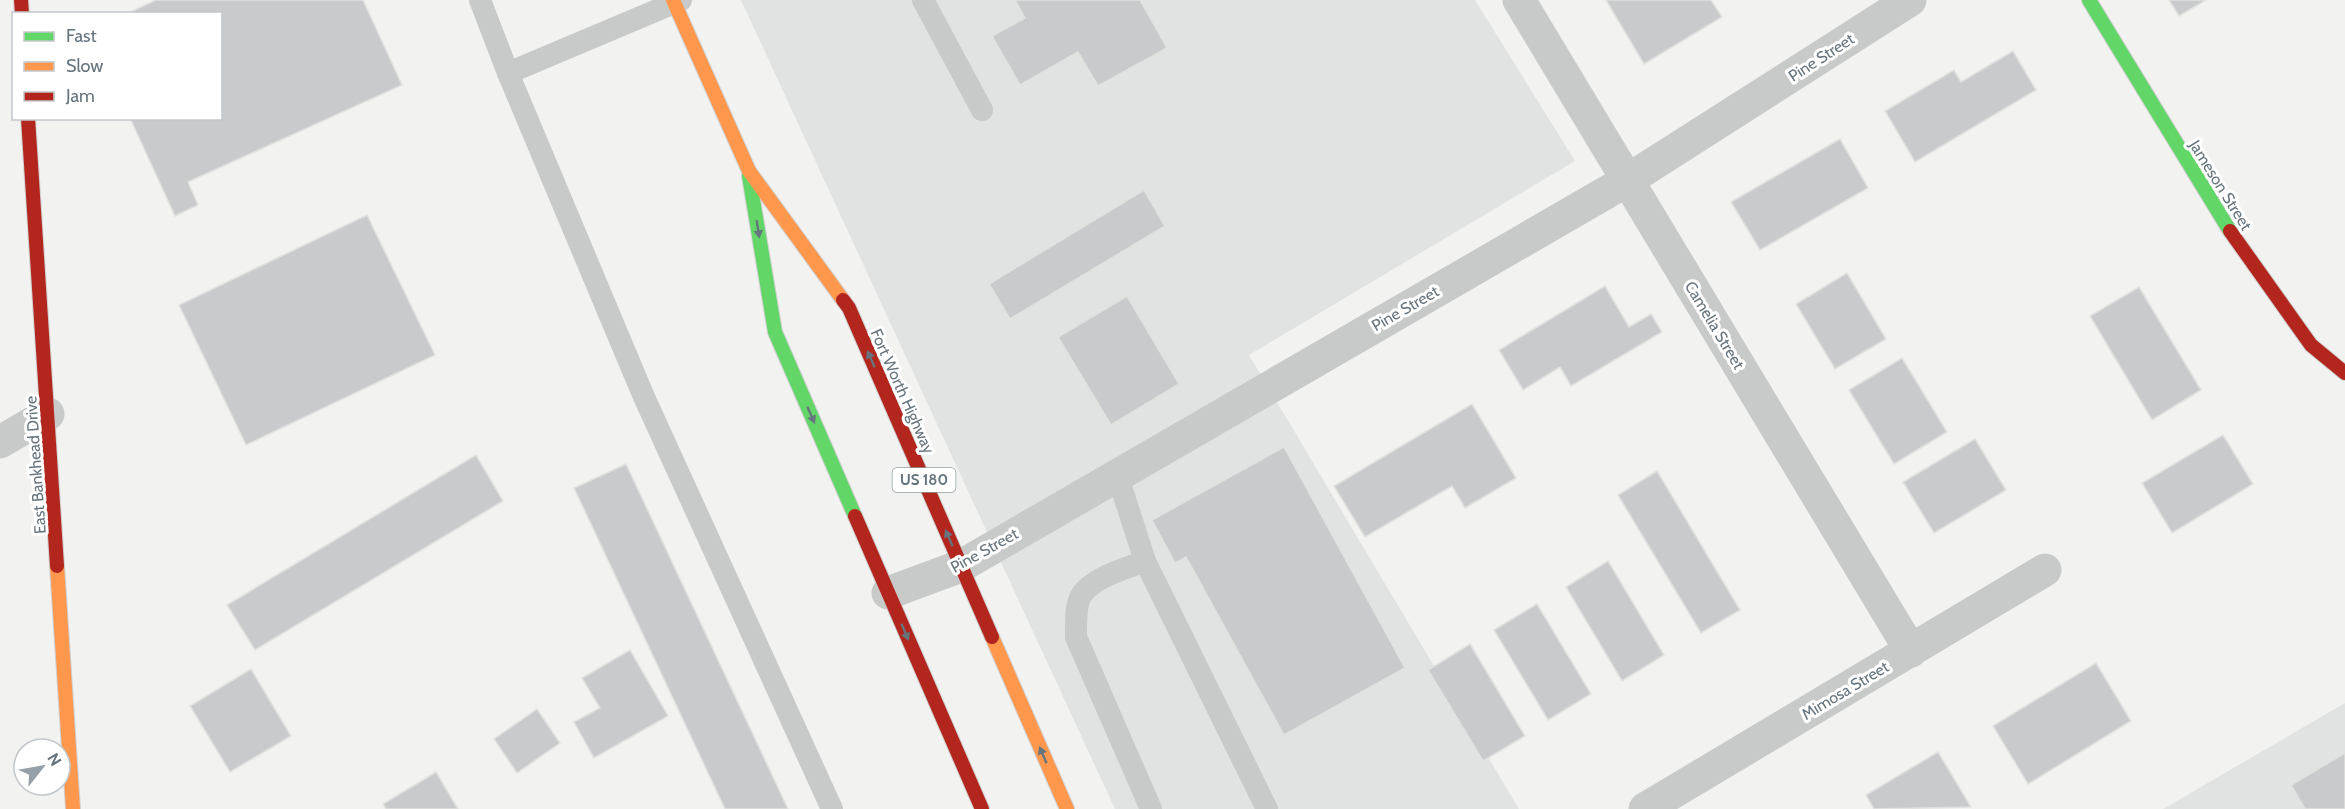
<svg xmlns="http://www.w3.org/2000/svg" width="2345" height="809" font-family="Cabin,sans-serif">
	<rect width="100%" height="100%" fill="#f2f2f1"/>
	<!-- built -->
	<g fill="#e1e2e2">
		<path d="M741 0H1475L1575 161 1249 355 1519 809H1115Z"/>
		<path d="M2345 703V809H2163Z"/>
	</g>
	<!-- building -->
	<g fill="#c9cacb" stroke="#e1e1e0" stroke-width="1.5">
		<path d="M156 0H363L402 85 188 182 198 205 175 216 130 118H220V14H126Z"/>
		<path d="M1015 0H1140L1167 48 1098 86 1078 52 1020 85 992 36 1025 18Z"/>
		<path d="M1606 0H1711L1722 17 1644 64Z"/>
		<path d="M2169 0H2206L2179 16Z"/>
		<path d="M2013 51 2036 90 1915 162 1885 111 1954 70 1961 82Z"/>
		<path d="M1840 139 1868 188 1760 250 1731 202Z"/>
		<path d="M1144 190 1165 226 1010 319 989 284Z"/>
		<path d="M367 215 435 355 246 445 179 305Z"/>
		<path d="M1847 273 1886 339 1835 369 1796 304Z"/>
		<path d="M1605 286 1629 327 1651 314 1662 332 1571 386 1560 367 1523 390 1499 350Z"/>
		<path d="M2139 287 2201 390 2152 420 2090 316Z"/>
		<path d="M1127 296 1179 384 1111 425 1058 337Z"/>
		<path d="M1902 358 1947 432 1894 464 1849 390Z"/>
		<path d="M1472 404 1516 478 1465 508 1452 486 1365 537 1334 486Z"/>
		<path d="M2223 435 2253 484 2172 533 2142 483Z"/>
		<path d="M1975 439 2006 490 1934 533 1903 482Z"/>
		<path d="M1284 447 1405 668 1284 735 1186 557 1175 563 1152 520Z"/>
		<path d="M476 455 503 501 255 650 227 605Z"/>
		<path d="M626 464 788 809H725L574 488Z"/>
		<path d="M1657 471 1740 610 1701 633 1618 495Z"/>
		<path d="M1608 561 1664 655 1622 681 1566 587Z"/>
		<path d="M1537 604 1591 694 1548 720 1494 630Z"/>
		<path d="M1470 644 1525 736 1483 761 1428 670Z"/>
		<path d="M630 650 668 716 594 758 574 722 600 708 582 678Z"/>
		<path d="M2096 663 2131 721 2028 784 1993 726Z"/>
		<path d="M251 669 291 736 230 772 190 706Z"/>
		<path d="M537 709 560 743 517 773 494 739Z"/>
		<path d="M1938 752 1971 807 1874 809 1866 795Z"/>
		<path d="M2345 753V809H2305L2291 785Z"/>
		<path d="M436 772 458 809H386L383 804Z"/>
	</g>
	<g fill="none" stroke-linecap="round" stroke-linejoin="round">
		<!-- fast casing -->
		<g stroke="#d0d0d1" stroke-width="16">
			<g id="fast">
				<path d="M2089 0 2230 231"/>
				<path d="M749 176 775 332 855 516"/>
			</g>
		</g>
		<!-- slow casing -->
		<g stroke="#d0d0d1" stroke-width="16">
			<g id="slow">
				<path d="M673 0 749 171 843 300"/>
				<path d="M57 566 73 809"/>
				<path d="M992 637 1067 809"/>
			</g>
		</g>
		<!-- jam casing -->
		<g stroke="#d0d0d1" stroke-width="16">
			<g id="jam">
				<path d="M21 0 22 14"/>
				<path d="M28 118 57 566"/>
				<path d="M2230 231 2311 345 2345 373"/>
				<path d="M843 300 849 308 992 637"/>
				<path d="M855 516 982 809"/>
			</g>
		</g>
		<!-- lane -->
		<g stroke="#c8c9c9" stroke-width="22">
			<path d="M480 0 508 73 681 0"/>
			<path d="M923 0 982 110"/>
			<path d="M508 73 644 397 832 809"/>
			<path d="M1117 474 1145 561 1267 809"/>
			<path d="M1145 561C1125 569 1096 576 1082 594 1075 604 1076 625 1076 637L1151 809"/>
		</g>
		<!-- street -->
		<g stroke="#c8c9c9" stroke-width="33">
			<path d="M1519 0 1911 651"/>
			<path d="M0 442 48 414"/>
			<path d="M888 593 961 566 1628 180 1910 0"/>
			<path d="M1645 809 2045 570"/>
		</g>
		<!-- fast -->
		<use href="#fast" stroke="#63d668" stroke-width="14"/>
		<!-- slow -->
		<use href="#slow" stroke="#ff974d" stroke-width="14"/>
		<!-- jam -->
		<use href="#jam" stroke="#b3261e" stroke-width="14"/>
	</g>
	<!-- one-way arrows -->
	<defs><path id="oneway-solid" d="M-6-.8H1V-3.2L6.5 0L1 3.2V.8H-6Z" transform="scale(1.5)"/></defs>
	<g fill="#66747d">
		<use href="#oneway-solid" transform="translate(758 229) rotate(81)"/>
		<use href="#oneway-solid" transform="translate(871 359) rotate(-114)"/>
		<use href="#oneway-solid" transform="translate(811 415) rotate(66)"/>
		<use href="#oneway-solid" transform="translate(949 538) rotate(-114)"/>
		<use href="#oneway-solid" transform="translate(905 632) rotate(67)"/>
		<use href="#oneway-solid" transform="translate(1043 755) rotate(-113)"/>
	</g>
	<g text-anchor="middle" stroke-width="6" stroke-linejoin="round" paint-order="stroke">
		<!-- shield labels -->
		<rect fill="#fff" stroke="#949ea4" stroke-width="1.5" x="892.5" y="468" width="63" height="24" rx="4.5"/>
		<g font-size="15" font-weight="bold" fill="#66747d">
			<text x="924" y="485">US 180</text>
		</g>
		<!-- street labels -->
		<g font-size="16" fill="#66747d" stroke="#fff">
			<text transform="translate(1821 57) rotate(-33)" y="6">Pine Street</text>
			<text transform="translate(2221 185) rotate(58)" y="6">Jameson Street</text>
			<text transform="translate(1405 308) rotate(-30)" y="6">Pine Street</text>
			<text transform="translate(1715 325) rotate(59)" y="6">Camelia Street</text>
			<text transform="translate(903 391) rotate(66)" y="6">Fort Worth Highway</text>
			<text transform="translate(35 465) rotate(-94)" y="6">East Bankhead Drive</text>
			<text transform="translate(984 550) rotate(-29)" y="6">Pine Street</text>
			<text transform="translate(1845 690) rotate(-31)" y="6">Mimosa Street</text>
		</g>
	</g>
	<!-- legend -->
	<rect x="12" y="12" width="210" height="108" fill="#ffffff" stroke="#c2c7cb" stroke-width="1.5"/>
	<rect x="24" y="32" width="30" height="9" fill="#63d668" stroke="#c2c7cb" stroke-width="1.5"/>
	<text x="66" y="42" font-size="18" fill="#66747d">Fast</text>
	<rect x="24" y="62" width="30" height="9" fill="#ff974d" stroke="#c2c7cb" stroke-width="1.5"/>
	<text x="66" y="72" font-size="18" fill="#66747d">Slow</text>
	<rect x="24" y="92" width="30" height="9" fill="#b3261e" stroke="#c2c7cb" stroke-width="1.5"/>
	<text x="66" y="102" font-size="18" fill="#66747d">Jam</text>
	<!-- north arrow -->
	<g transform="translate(42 767) rotate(59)"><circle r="28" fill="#ffffff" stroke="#c2c7cb" stroke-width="1.5"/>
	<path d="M0-4.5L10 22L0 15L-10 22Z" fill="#97a0a6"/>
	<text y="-9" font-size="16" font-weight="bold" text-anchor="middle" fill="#66747d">N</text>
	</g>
</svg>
